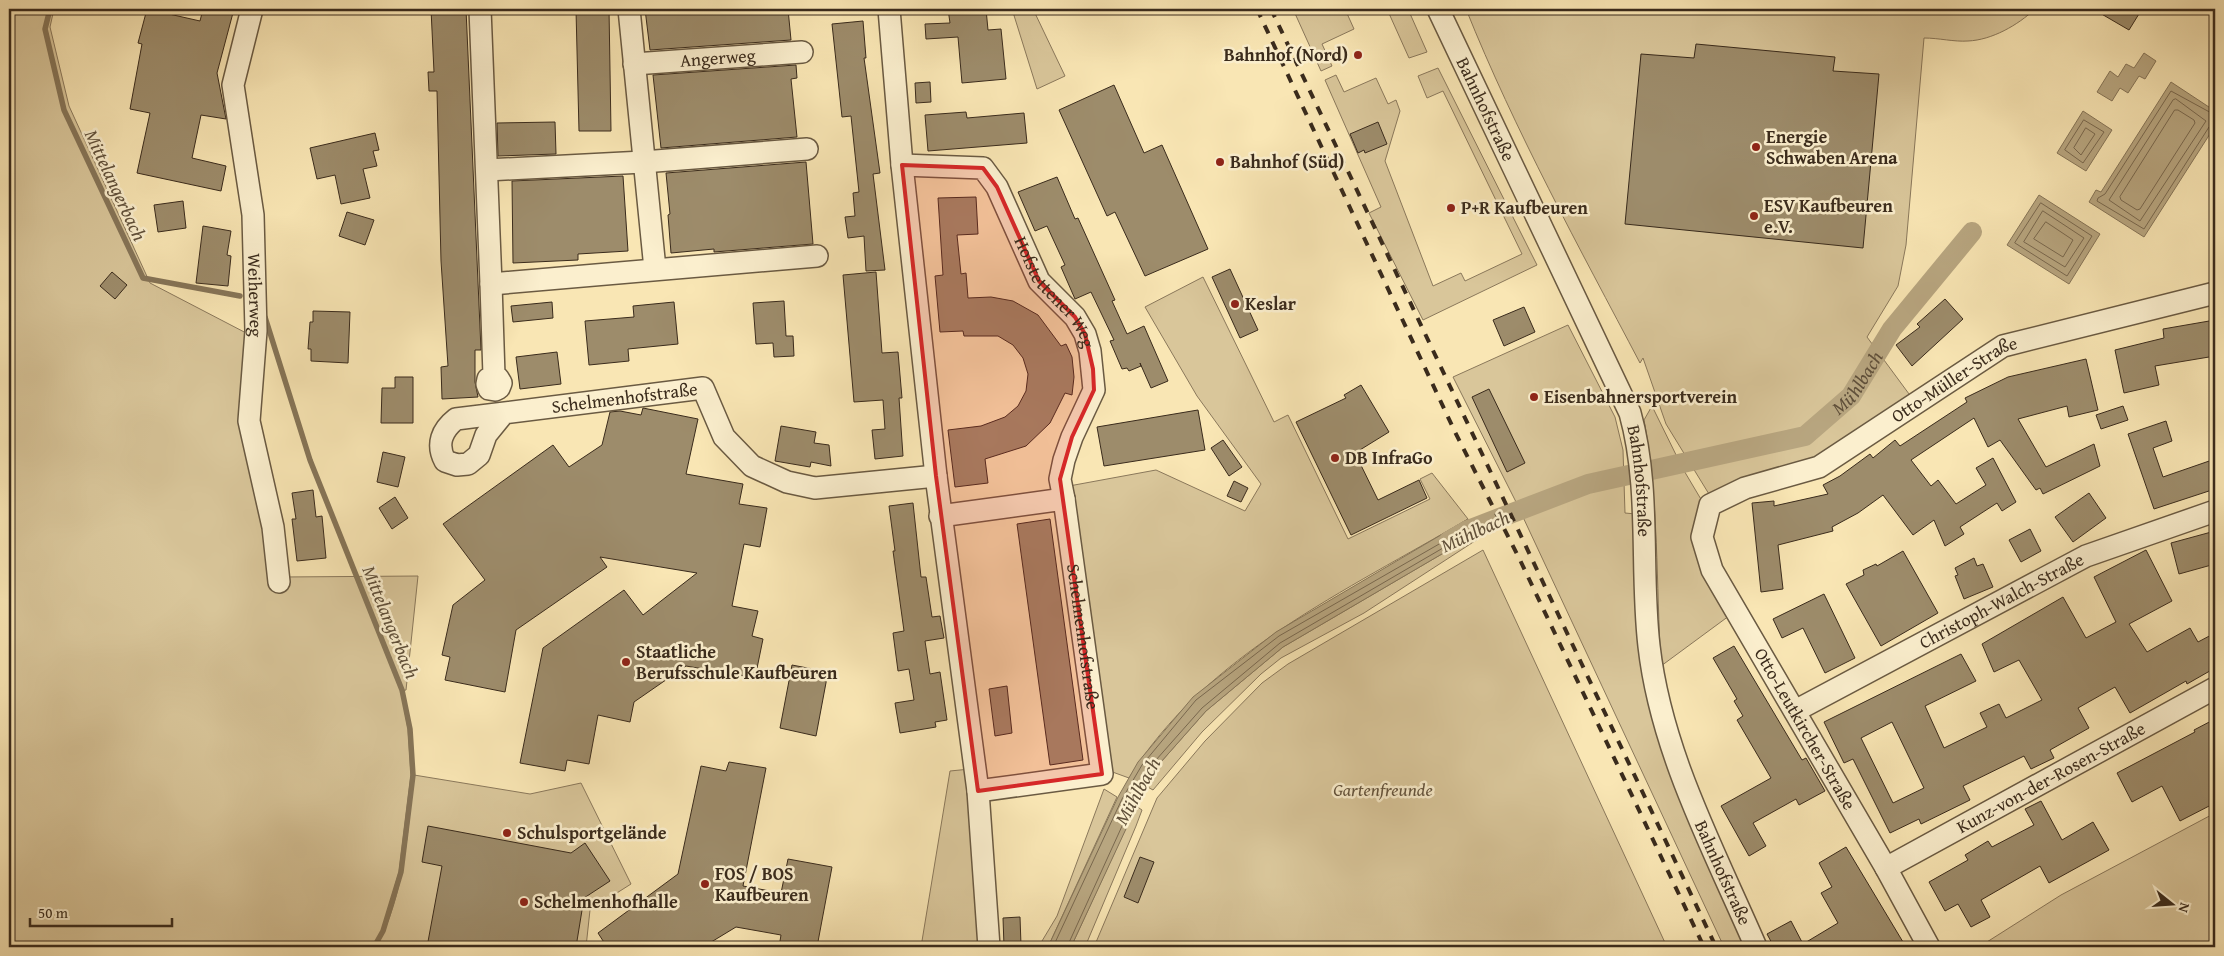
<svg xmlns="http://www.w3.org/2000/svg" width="2224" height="956" font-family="'Gentium Book Plus',serif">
	<rect width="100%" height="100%" fill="#f9e6b4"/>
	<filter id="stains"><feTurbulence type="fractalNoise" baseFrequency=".004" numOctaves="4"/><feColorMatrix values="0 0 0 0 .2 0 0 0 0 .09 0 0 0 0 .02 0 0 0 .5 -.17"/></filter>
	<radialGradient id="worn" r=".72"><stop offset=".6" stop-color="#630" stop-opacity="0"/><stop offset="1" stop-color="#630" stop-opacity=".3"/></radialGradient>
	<!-- green -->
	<g fill="#d9c69a" stroke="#8a785b">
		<path d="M9 9H54L50 27 69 106 150 283 250 335 249 357 282 577 418 576 406 690 401 691 408 729 411 775 399 872 382 930 373 947H9Z"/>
		<path d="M1012 9H1033L1065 76 1037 89Z"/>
		<path d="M1293 9H1345L1354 29 1322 44 1332 66 1321 71Z"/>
		<path d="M1387 9H1408L1427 52 1409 58Z"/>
		<path d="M1466 9H2035C2018 25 1992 40 1968 41 1954 42 1939 38 1924 38L1906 245 1898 286 1867 337 1912 398 1816 462 1712 499 1666 424 1643 358 1640 363C1579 247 1515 131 1466 9Z"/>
		<path d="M1438 68 1537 265 1423 320 1369 213 1381 207 1325 80 1336 75 1344 92 1376 78 1388 104 1396 100 1400 111 1385 161 1433 286 1461 273 1465 281 1522 254 1443 91 1427 98 1418 76Z"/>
		<path d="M1203 277 1274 422 1288 415 1348 539 1430 499 1420 479 1432 473 1468 519C1348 590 1204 655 1129 778L1107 770 1069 486 1156 470 1245 511 1261 484 1197 396 1145 307Z"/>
		<path d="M1568 325 1615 417 1623 450 1625 513 1636 514 1642 648 1749 947H1724L1515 500 1453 377Z"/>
		<path d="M1652 406 1683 469 1705 506 1697 537 1733 613 1661 666C1656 583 1659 501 1644 420Z"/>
		<path d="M1476 534 1478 539 1364 613 1281 658 1261 674 1202 732 1153 790 1146 786 1153 771 1206 711 1283 647Z"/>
		<path d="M1483 550 1667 947H1094L1157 798 1205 741 1262 683 1288 664Z"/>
		<path d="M970 769 982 947H921L950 771Z"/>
		<path d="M414 775 530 794 581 783 631 884 590 910 586 947H376C405 895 407 833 414 775Z"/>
		<path d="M1104 789 1117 797 1048 947H1021L1039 946 1057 916Z"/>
		<path d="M1136 806 1142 810 1136 826 1085 947H1071Z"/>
		<path d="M2215 813V947H1979L2061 895Z"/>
	</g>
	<!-- water -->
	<g fill="#b8a680" stroke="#867558">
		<path d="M2144 53 2156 61 2145 79 2139 76 2128 93 2120 88 2112 101 2097 92 2110 71 2118 77 2126 64 2134 68Z"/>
		<path d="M2171 82 2215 111V126L2144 237 2089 202 2096 190 2101 192Z"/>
		<path d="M2083 111 2112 130 2086 171 2057 153Z"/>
		<path d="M2039 195 2100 234 2069 284 2007 245Z"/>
		<path d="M1468 519 1476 534 1283 647 1206 711 1153 771 1071 947H1048L1118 797 1138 762 1193 697 1276 632Z"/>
	</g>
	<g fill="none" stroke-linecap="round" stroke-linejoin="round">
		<!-- shore -->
		<g stroke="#79684e" stroke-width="1">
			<path d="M2176 99 2206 121 2140 221 2109 200 2173 100Z"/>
			<path d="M2175 110H2178L2194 120 2195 123 2140 209 2137 210 2121 200 2120 197Z"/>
			<path d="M2215 115 2171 91 2105 194 2098 198 2097 201 2144 229 2209 127 2215 125"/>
			<path d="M2084 120 2104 132 2083 163 2065 150Z"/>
			<path d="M2086 128 2095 134 2081 155 2074 148Z"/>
			<path d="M2041 203 2092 236 2067 276 2015 243Z"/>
			<path d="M2043 211 2084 238 2065 267 2024 242Z"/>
			<path d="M2046 222 2073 240 2063 257 2034 239Z"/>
			<path d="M1053 947 1122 799 1142 765 1196 700 1279 636 1467 528V534L1280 643 1202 708 1148 769 1067 947"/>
		</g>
		<!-- stream -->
		<g stroke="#867558" stroke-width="5.5">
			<path d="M50 9 45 29 64 110 143 278 240 296"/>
			<path d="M265 317 310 460 402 690 410 729 413 775 401 872 383 931 374 947"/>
		</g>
		<!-- canal -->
		<path stroke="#b8a680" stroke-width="20" id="s1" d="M1449 541 1468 530 1588 484 1805 436 1851 396 1892 329 1972 232"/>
	</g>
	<!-- building -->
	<g fill="#9d8c6b" stroke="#3a2b1c" fill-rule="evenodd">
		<path d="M147 9 200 21 203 9H234L217 73 226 119 201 115 192 158 226 166 221 191 137 173 150 113 130 109 142 44 138 43Z"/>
		<path d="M431 9H466L481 350H475V382L478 397 442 399 441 367 448 366 441 261 437 91H429L428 72H434Z"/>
		<path d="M609 9 611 131H579L576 10Z"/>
		<path d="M645 9H788L791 40 650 50Z"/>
		<path d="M948 9H986L988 30 1001 29 1006 79 962 83 958 37 926 39 925 24 950 23Z"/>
		<path d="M2093 9H2142L2129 30Z"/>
		<path d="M863 21 866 58H864L880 173 873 174 885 270 866 271 864 236 848 238 845 217 855 216 853 193 859 192 851 116 842 117 832 24Z"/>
		<path d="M1696 44 1835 57 1833 71 1879 74 1863 248 1625 224 1641 54 1694 58Z"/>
		<path d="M796 65 797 78 791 79 797 137 661 148 653 75Z"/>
		<path d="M930 82 931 102 916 103 915 83Z"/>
		<path d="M1114 85 1144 153 1162 145 1208 249 1145 276 1115 212 1107 216 1059 110Z"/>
		<path d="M966 112 967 118 1024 113 1027 143 928 151 925 115Z"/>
		<path d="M555 122 556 154 498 156 497 123Z"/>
		<path d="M1378 122 1387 144 1365 153 1364 150 1358 153 1350 134Z"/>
		<path d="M375 133 379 150 373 151 377 166 363 169 370 198 341 204 335 175 317 179 310 148Z"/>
		<path d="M806 162 813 244 714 252V249L671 253 668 215 670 214 666 173Z"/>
		<path d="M623 176 628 251 578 254V260L513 263 512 181Z"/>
		<path d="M1057 177 1075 219 1078 218 1115 300 1112 301 1127 334 1144 326 1168 381 1151 388 1140 363 1141 366 1129 371 1127 368 1122 369 1110 341 1114 340 1091 292 1075 299 1061 267 1065 265 1047 226 1035 231 1018 192Z"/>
		<path d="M976 197 978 234 957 235 961 274 966 273 968 298 991 297 1013 301 1038 315 1061 346 1066 344 1072 357 1074 377 1072 395 1065 393 1050 423 1026 446 985 459 988 483 955 487 948 430 981 426 1005 417 1018 406 1026 391 1028 374 1023 358 1013 345 998 336H964L963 331 940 332 935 276 943 275 938 198Z"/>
		<path d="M183 201 186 228 158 232 154 205Z"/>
		<path d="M347 212 374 220 365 245 339 236Z"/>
		<path d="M203 226 231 231 227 255 231 256 228 286 196 283Z"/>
		<path d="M1230 269 1258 330 1240 338 1212 277Z"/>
		<path d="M112 272 127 285 115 299 100 286Z"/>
		<path d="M876 272 882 353 898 352 902 398H899L903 456 875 459 872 430 885 429 883 400 854 402 843 275Z"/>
		<path d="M1945 299 1963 319 1912 366 1896 345 1920 327 1917 324Z"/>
		<path d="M784 301 786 336H793L794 356 774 357 773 343 756 344 753 303Z"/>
		<path d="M552 302 553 318 513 322 511 306Z"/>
		<path d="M674 302 678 344 628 349 629 361 589 365 585 321 634 317 633 306Z"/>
		<path d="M1524 307 1535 332 1504 346 1493 320Z"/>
		<path d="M313 311 350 312 348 363 311 361V349H308L310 322H313Z"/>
		<path d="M2215 320V356L2155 366 2159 385 2124 393 2115 350 2164 338 2163 329Z"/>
		<path d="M557 352 561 384 520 389 516 357Z"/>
		<path d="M2086 359 2098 410 2069 417 2067 406 2018 419 2046 467 2094 444 2100 466 2043 494 2040 488 2036 490 2000 440 1988 447 1974 418 1911 460 1931 486 1938 480 1956 504 1986 485 1976 468 1993 458 2016 502 2002 511 1997 503 1960 527 1964 534 1945 546 1934 520 1913 535 1883 495 1858 513 1832 527 1833 531 1778 545 1783 589 1761 592 1752 503 1774 501V506L1828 494 1823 485 1840 476 1870 454 1873 458 1895 440 1900 446 1967 402 1965 398 2008 377Z"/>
		<path d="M395 377H413V423H381L382 388H395Z"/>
		<path d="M1361 385 1389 432 1355 453 1378 500 1419 480 1427 498 1351 535 1296 422 1346 398 1344 395Z"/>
		<path d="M1489 389 1525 463 1507 472 1472 397Z"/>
		<path d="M2123 406 2128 420 2101 429 2096 415Z"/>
		<path d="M643 408 698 419 686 474 743 484 739 504 767 508 760 547 744 544 732 606 758 611 752 636 763 639 755 678 686 666 634 702 630 722 598 715 589 764 567 760 565 771 520 763 543 648 624 590 643 615 697 573 600 557 607 567 516 630 505 692 445 680 450 657 442 655 453 605 485 580 443 524 553 445 569 467 602 445 610 412 620 411 641 415Z"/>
		<path d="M1198 410 1205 450 1104 466 1097 427Z"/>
		<path d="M2166 421 2172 441 2153 448 2163 477 2215 459V489L2154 509 2128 434Z"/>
		<path d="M781 426 816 432 814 443 829 445 831 466 811 462 810 467 775 461Z"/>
		<path d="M1223 440 1242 467 1229 476 1211 448Z"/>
		<path d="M383 452 405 457 398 487 377 482Z"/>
		<path d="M1234 481 1248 488 1241 502 1227 496Z"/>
		<path d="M313 490 316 517 322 516 326 558 297 561 292 519H296L292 493Z"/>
		<path d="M2089 493 2106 518 2073 542 2055 517Z"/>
		<path d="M395 497 408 518 392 529 379 508Z"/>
		<path d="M913 503 921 577H926L932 617 940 616 944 638 925 641 930 674 940 672 947 720 935 722 936 727 900 733 895 703 914 700 909 669 898 671 893 633 904 631 893 551H895L889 506Z"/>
		<path d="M1050 519 1083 760 1050 765 1017 524Z"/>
		<path d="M2030 529 2041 551 2021 562 2009 540Z"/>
		<path d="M2215 531V564L2179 574 2171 543Z"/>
		<path d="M2146 550 2172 601 2129 624 2147 652 2190 628 2198 642 2215 633V668L2187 684 2186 681 2130 713 2115 687 2078 708 2089 728 2050 750 2054 758 2031 769 2024 756 1963 786 1970 800 1921 824 1919 819 1890 833 1853 759 1844 763 1824 722 1961 654 1976 681 1925 706 1944 748 1987 727 1980 713 1999 704 2006 718 2042 700 2019 660 1994 672 1982 644 2063 597 2086 638 2116 622 2094 577ZM1892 722 1924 788 1893 803 1861 738Z"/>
		<path d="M1903 551 1938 613 1881 646 1846 584 1864 575 1863 570 1876 564 1877 566Z"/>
		<path d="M1974 558 1977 566 1983 564 1993 587 1964 599 1955 576 1958 575 1955 568Z"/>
		<path d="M1824 594 1855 658 1825 673 1803 628 1782 638 1773 619Z"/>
		<path d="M1734 646 1802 760 1806 758 1825 791 1799 805 1796 799 1753 823 1766 846 1749 856 1721 806 1771 778 1737 720 1743 716 1734 701 1737 699 1713 658Z"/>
		<path d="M792 665 828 672 816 736 780 728Z"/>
		<path d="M1007 686 1012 733 995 736 989 689Z"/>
		<path d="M2215 719V803L2180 821 2162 786 2132 802 2117 773 2195 732 2194 730Z"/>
		<path d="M729 762 766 768 743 886 781 893 788 859 832 867 817 947H779L781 935 736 927 703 947H607L598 933 678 874 701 766 726 771Z"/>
		<path d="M2041 801 2062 840 2093 822 2109 850 2049 883 2040 866 1981 900 1990 917 1971 927 1958 904 1945 911 1929 882 1968 860 1965 855 1988 841 1992 847 2034 825 2025 809Z"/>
		<path d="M428 826 571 853 585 843 610 881 584 898 576 947H427L442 866 422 862Z"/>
		<path d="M1846 847 1906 947H1774L1767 934 1791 921 1803 944 1838 923 1821 893 1832 887 1819 863Z"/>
		<path d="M1140 857 1154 862 1138 903 1124 897Z"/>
		<path d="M1020 917 1021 945 1004 946 1003 918Z"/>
	</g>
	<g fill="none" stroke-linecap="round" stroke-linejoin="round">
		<!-- street casing -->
		<g stroke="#6a5a42" stroke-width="24">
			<g id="street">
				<path id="s2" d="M252 9 233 85 253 215 256 331 249 421 273 527 279 582"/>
				<path d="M480 9 491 284 817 256"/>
				<path d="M629 9 655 269"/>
				<path d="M889 9 902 165 936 476 978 791 989 947"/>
				<path id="s3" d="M1438 9 1630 413C1651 488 1640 569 1649 646 1661 752 1714 850 1756 947"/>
				<path id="s4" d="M634 64 802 52"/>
				<path id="s5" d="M902 165 983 168 997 187 1039 281 1075 317 1085 334 1090 351 1094 390 1072 437 1064 460 1060 479 1064 499"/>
				<path d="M487 170 643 162 807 149"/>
				<path d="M491 284 494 376 498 378 501 383 499 388 495 390 489 389 487 384 488 379 494 376"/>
				<path id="s6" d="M503 414 486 435 479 455 468 464 457 465 445 461C436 444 442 430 456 419L703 388 724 437 752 466 787 482 815 488 936 476"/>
				<path id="s7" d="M940 516 1064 499 1102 774 978 791"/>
				<path id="s8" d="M1795 711 2086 556 2215 511"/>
				<path id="s9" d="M1886 868 2215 688"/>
				<path id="s10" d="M1929 947 1886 868 1712 570 1702 537 1710 505 1745 488 1819 467 2003 346 2215 293"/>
			</g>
		</g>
		<!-- street -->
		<use href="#street" stroke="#fbefce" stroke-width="21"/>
		<!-- rail -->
		<g stroke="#3a2b1c" stroke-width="4" stroke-dasharray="9 9" stroke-linecap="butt">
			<path d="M1257 9 1455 432 1520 560 1704 947"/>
			<path d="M1271 9 1716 947"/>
		</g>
	</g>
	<!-- marked area -->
	<path fill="#d62828" fill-opacity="0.2" stroke="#d62828" stroke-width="4" stroke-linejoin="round" d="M902 165 983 168 997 187 1039 281 1075 317 1085 334 1093 369 1094 390 1072 437 1060 479 1102 774 978 791 936 476Z"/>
	<!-- markers -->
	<g fill="#8f2418" stroke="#fbefce" stroke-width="2">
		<circle cx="1358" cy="55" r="5"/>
		<circle cx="1756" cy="147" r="5"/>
		<circle cx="1220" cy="162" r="5"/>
		<circle cx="1451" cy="208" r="5"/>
		<circle cx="1754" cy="216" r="5"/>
		<circle cx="1235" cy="304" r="5"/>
		<circle cx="1534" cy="397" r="5"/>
		<circle cx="1335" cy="458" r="5"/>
		<circle cx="626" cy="662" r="5"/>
		<circle cx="507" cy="833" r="5"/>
		<circle cx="705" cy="884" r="5"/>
		<circle cx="524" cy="902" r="5"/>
	</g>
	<g text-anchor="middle" stroke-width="5" stroke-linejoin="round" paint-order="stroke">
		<!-- poi labels -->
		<g font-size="18" font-weight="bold" fill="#3a2b1c" stroke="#fbefce" text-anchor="start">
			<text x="1348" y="61" text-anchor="end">Bahnhof (Nord)</text>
			<text x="1766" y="143">Energie<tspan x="1766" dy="21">Schwaben Arena</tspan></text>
			<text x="1230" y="168">Bahnhof (Süd)</text>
			<text x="1764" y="212">ESV Kaufbeuren<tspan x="1764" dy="21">e.V.</tspan></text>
			<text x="1461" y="214">P+R Kaufbeuren</text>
			<text x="1245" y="310">Keslar</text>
			<text x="1544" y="403">Eisenbahnersportverein</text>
			<text x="1345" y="464">DB InfraGo</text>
			<text x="636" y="658">Staatliche<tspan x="636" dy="21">Berufsschule Kaufbeuren</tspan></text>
			<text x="517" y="839">Schulsportgelände</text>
			<text x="715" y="880">FOS / BOS<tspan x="715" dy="21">Kaufbeuren</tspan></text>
			<text x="534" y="908">Schelmenhofhalle</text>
		</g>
		<!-- street labels -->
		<g font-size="18" fill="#3a2b1c" stroke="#fbefce">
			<text dy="6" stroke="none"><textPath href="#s4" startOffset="84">Angerweg</textPath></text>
			<text dy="6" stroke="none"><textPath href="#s3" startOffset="111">Bahnhofstraße</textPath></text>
			<text dy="6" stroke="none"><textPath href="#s5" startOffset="226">Hofstettener Weg</textPath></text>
			<text dy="6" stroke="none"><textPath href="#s2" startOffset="290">Weiherweg</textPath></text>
			<text dy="6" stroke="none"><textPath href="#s10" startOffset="780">Otto-Müller-Straße</textPath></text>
			<text dy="6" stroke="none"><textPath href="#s6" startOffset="304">Schelmenhofstraße</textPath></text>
			<text dy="6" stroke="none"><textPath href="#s3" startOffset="516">Bahnhofstraße</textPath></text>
			<text dy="6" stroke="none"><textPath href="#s8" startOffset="234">Christoph-Walch-Straße</textPath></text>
			<text dy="6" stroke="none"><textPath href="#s7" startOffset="264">Schelmenhofstraße</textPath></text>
			<text transform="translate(1805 729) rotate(60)" y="6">Otto-Leutkircher-Straße</text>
			<text dy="6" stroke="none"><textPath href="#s9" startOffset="188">Kunz-von-der-Rosen-Straße</textPath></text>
			<text dy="6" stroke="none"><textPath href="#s3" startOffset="921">Bahnhofstraße</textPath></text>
		</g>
		<!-- park labels -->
		<g font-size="18" font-style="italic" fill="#62523c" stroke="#fbefce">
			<text x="1383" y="796">Gartenfreunde</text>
		</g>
		<!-- water labels -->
		<g font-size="19" font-style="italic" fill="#60503a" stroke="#fbefce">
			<text transform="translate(116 185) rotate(65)" y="7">Mittelangerbach</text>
			<text dy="7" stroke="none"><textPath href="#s1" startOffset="448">Mühlbach</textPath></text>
			<text transform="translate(1475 531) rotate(-25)" y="7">Mühlbach</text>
			<text transform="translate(391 622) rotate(68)" y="7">Mittelangerbach</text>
			<text transform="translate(1137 791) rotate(-61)" y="7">Mühlbach</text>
		</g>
	</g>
	<!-- margin -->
	<rect width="2224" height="956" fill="none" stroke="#f9e6b4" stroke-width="30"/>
	<rect x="10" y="10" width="2204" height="936" fill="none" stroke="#3a2b1c" stroke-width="2.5"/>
	<rect x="15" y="15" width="2194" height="926" fill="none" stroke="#3a2b1c"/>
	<!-- north arrow -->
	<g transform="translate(2172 904) rotate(107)" stroke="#fbefce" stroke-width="4" paint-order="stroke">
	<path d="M0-4L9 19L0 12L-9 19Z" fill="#3a2b1c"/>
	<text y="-8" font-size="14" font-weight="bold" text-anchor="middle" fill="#3a2b1c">N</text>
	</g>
	<!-- scale -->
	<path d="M30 918v8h142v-8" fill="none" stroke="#3a2b1c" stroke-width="2.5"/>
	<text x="38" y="918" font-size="15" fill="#3a2b1c" stroke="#fbefce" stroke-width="4" paint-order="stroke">50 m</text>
	<rect width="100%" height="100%" filter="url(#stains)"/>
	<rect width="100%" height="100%" fill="url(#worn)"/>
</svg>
